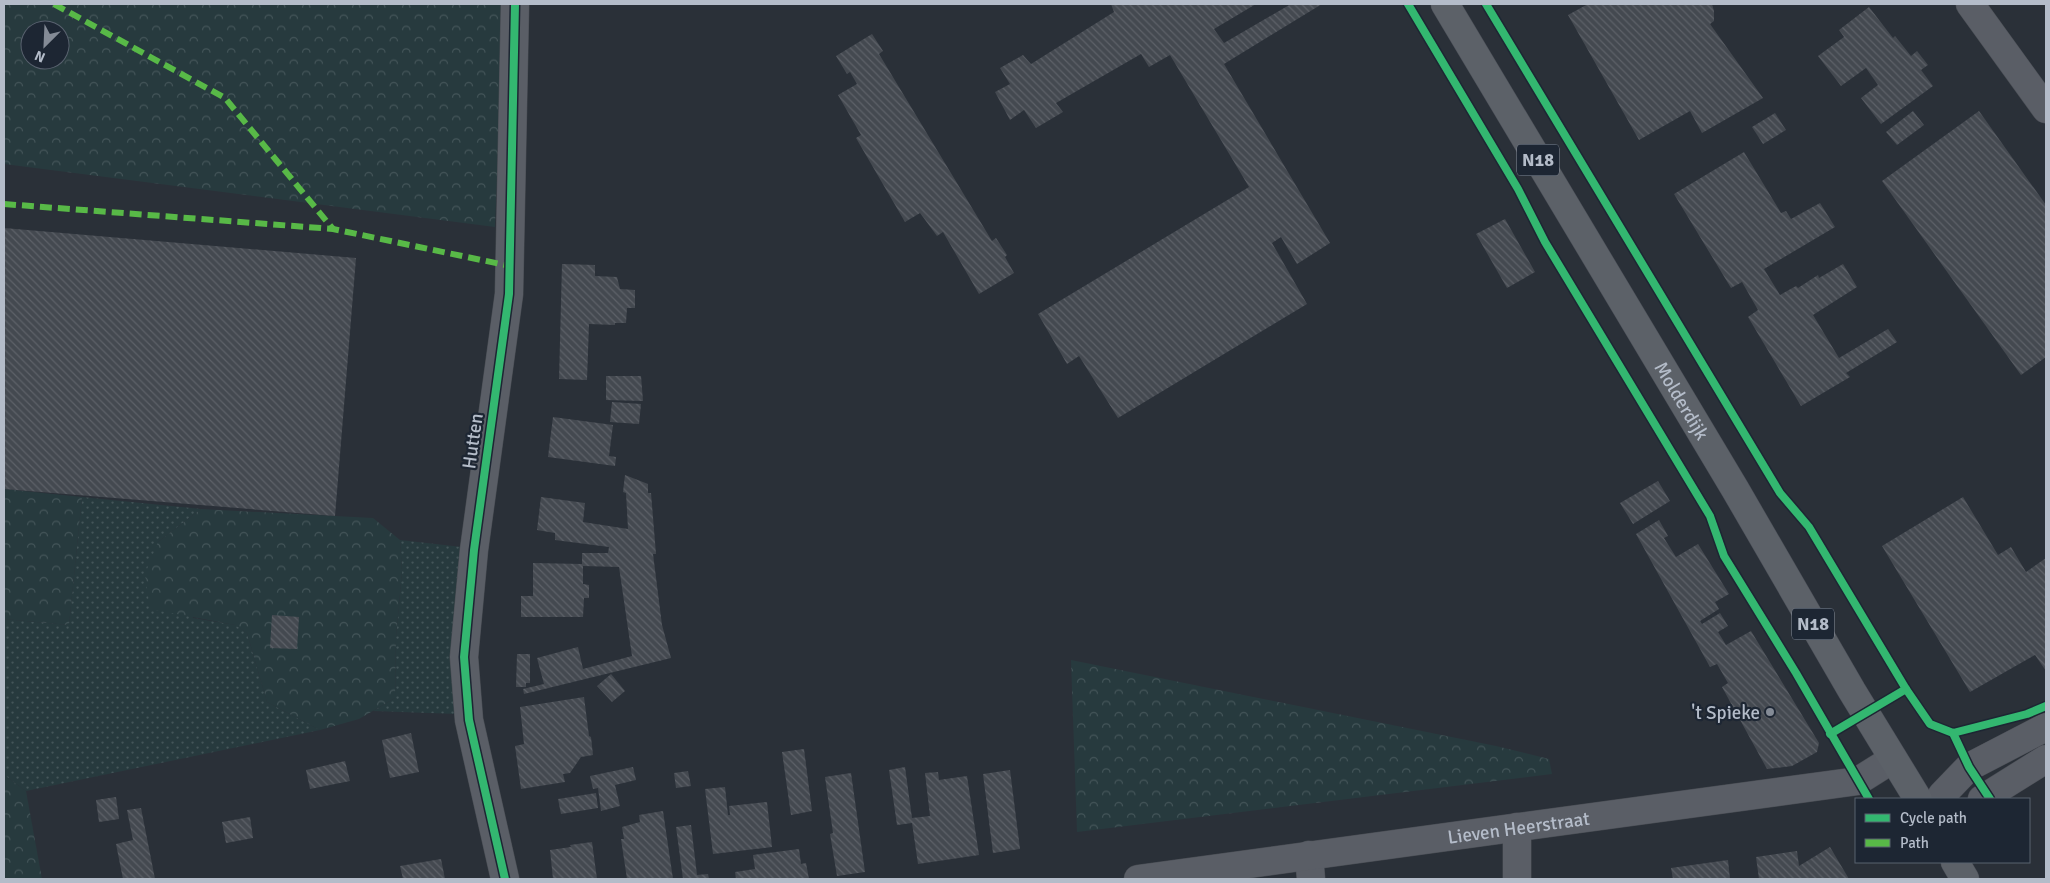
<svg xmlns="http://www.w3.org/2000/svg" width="2050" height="883" font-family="Signika,sans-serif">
	<defs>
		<pattern id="grass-dots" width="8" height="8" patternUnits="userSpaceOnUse" patternTransform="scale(1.25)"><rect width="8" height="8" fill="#273a3e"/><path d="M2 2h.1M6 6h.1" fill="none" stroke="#445559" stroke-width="1.8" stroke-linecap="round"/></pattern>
		<pattern id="forest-crowns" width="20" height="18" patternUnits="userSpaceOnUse" patternTransform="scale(1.25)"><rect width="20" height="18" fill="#273a3e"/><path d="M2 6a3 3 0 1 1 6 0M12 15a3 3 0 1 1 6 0" fill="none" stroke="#445559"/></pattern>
		<pattern id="building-back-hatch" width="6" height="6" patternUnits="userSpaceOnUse" patternTransform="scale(1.25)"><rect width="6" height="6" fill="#444950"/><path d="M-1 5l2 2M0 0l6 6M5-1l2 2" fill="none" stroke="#5d6168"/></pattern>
	</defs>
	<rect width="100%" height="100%" fill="#2a3038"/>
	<!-- grass -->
	<g fill="url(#grass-dots)">
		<path d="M82 497 201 509 158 542 193 618 236 625 247 633 267 702 320 730 26 791 4 775V619L69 625Z"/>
		<path d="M400 540 462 547 457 714 373 711 395 698 396 637 402 572Z"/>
	</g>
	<!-- forest -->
	<g fill="url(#forest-crowns)" fill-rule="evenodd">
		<path d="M4 4H504L495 227 4 164ZM30 30H60V60H30Z"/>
		<path d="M4 489 82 497 69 625 4 619Z"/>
		<path d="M201 509 373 518 400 540 402 572 396 637 395 698 359 719 320 730 267 702 247 633 235 625 150 609 145 574 158 542Z"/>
		<path d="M1071 660 1496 746 1549 759 1552 774 1077 832Z"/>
		<path d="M4 775 26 791 42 879H4Z"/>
	</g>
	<!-- building -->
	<g fill="url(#building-back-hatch)">
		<path d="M1111 4H1256L1214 29 1224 43 1291 4H1322L1224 64 1330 243 1297 264 1281 237 1272 243 1307 304 1118 418 1079 356 1067 364 1038 314 1249 187 1170 55 1149 67 1141 54 1056 103 1063 112 1036 128 1024 110 1010 120 995 92 1010 84 1000 68 1023 55 1031 64 1114 12Z"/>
		<path d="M1588 4H1712L1714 11V21L1710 24 1763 98 1702 133 1690 111 1639 140 1568 15Z"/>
		<path d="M1869 7 1893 38 1895 36 1911 56 1917 51 1928 65 1921 70 1933 86 1881 124 1861 98 1878 85 1866 68 1841 86 1818 56 1844 37 1839 30Z"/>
		<path d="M872 34 883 51 879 54 992 241 996 238 1007 255 1005 257 1014 273 979 294 943 232 937 236 920 213 905 222 856 138 861 135 838 95 857 84 850 72 847 74 836 56Z"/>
		<path d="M1913 111 1924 125 1897 145 1886 132Z"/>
		<path d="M1979 111 2046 205V357L2021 375 1882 181Z"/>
		<path d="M1775 113 1786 130 1763 144 1752 127Z"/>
		<path d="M1744 152 1781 213 1786 211 1791 219 1820 203 1835 227 1764 269 1780 295 1796 286 1798 288 1818 275 1819 278 1843 264 1857 287 1813 315 1839 358 1888 329 1897 342 1846 373 1850 377 1801 406 1748 317 1758 310 1742 282 1731 288 1674 194Z"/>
		<path d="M1505 219 1535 272 1507 288 1476 234Z"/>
		<path d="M4 228 356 258 335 516 4 489Z"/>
		<path d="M562 264 595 265V276L617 277 620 289 635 290V308H627L626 323H615V325L589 324 587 380 559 379Z"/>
		<path d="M606 376H641L643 401 606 400Z"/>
		<path d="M612 402 641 404 639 424 610 422Z"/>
		<path d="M553 417 613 425 609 456 616 457 615 466 548 457Z"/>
		<path d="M625 475 648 484V493H651L656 554H653L662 625 671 658 524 694 523 689 544 684 537 658 578 647 583 669 632 656 619 567 583 566V584L589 585V598H584L583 617H521V596H533V563L582 564V553H608L609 547 555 540V533L537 530 541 497 585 503 583 522 628 529 626 493 623 492Z"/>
		<path d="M1658 481 1670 501 1633 524 1620 503Z"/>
		<path d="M1963 497 1998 555 2011 547 2026 572 2046 558V671L2035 655 1970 692 1882 546Z"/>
		<path d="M1659 520 1668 536 1664 538 1676 557 1698 544 1729 594 1715 602 1719 609 1700 621 1702 624 1720 613 1728 626 1718 632 1726 645 1751 631 1819 743 1817 752 1792 766 1767 769 1722 687 1728 683 1717 664 1710 667 1636 534Z"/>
		<path d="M272 615 299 617 297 649 270 648Z"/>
		<path d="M517 654H530V683H526V687H516Z"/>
		<path d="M611 674 625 691 612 702 597 686Z"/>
		<path d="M584 697 589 736 591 737 593 755 581 757 570 773 563 774 565 782 521 789 515 746 524 744 520 707Z"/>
		<path d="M411 733 419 772 390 778 382 740Z"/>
		<path d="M804 749 812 811 791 815 782 752Z"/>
		<path d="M345 761 350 781 310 789 306 770Z"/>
		<path d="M633 767 636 780 615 785 620 806 601 811 598 788 593 789 590 776Z"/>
		<path d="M905 767 912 818 930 816 925 773 938 772 939 780 967 776 979 855 918 864 912 823 897 825 889 770Z"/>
		<path d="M1010 770 1020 849 993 853 983 774Z"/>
		<path d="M688 771 691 786 676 788 674 773Z"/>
		<path d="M851 773 865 872 837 876 830 834 833 833 825 777Z"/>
		<path d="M725 787 728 815H730L729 806 767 802 772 847 713 854 705 789Z"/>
		<path d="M596 793 598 808 561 814 558 799Z"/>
		<path d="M116 797 119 819 99 822 96 800Z"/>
		<path d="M141 808 155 879H123L116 844 133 840 127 810Z"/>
		<path d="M663 811 673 879H627L621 839H624L622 827 640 822 639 815Z"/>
		<path d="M250 817 253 838 226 843 222 822Z"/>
		<path d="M691 825 697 875 708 874 709 879H683L676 827Z"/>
		<path d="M592 842 597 879H553L550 850 571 847 570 845Z"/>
		<path d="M1830 847 1849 879H1759L1756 857 1797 851 1799 866Z"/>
		<path d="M799 849 801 864 806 863 809 879H736L735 872 755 869 753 855Z"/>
		<path d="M441 859 445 879H403L400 866Z"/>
		<path d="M1728 860 1730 879H1673L1671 868Z"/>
	</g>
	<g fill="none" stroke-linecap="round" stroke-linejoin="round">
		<!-- minor casing -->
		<g stroke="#484c53" stroke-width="29">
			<g id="minor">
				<path d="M1970 4 2046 109"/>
				<path d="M1940 799 1942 795 1969 767 2046 727"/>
				<path d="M1982 799 2046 759"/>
				<path d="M1309 855 1311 879"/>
				<path d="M505 879 469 720 464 657 474 550 509 294 515 4"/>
				<path id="s1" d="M1138 879 1858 781 1893 759"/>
				<path d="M1517 879V827"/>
			</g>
		</g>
		<!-- major casing -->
		<g stroke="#484c55" stroke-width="29">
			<g id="major">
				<path id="s2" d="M1445 4 1735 489 1852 691 1918 799"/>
				<path d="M1955 862 1965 879"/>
			</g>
		</g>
		<!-- minor -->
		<use href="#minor" stroke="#5a5e66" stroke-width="28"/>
		<!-- major -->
		<use href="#major" stroke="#5c6168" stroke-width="28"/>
		<!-- quiet -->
		<g stroke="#58b947" stroke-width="6" stroke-dasharray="12 6" stroke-linecap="butt">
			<path d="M54 4 225 98 333 229"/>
			<path d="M4 204 333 229 510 266"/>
		</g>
		<!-- cycleway casing -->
		<g stroke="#1d2633" stroke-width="11">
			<g id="cycleway">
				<path d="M1408 4 1518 189 1545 242 1710 516 1724 556 1796 673 1869 799"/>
				<path d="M1486 4 1780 493 1809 527 1906 689 1930 724 1953 733 2027 714 2046 706"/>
				<path d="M1953 733 1969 767 1990 799"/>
				<path d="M1830 734 1906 689"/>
				<path d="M505 879 469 720 464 657 474 550 509 294 515 4"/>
			</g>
		</g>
		<!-- cycleway -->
		<use href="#cycleway" stroke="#33b770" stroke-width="8"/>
	</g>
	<!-- markers -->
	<circle fill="#848b96" stroke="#1d2633" stroke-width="2" cx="1770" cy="712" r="5"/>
	<g text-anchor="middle" stroke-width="4.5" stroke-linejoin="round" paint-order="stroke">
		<!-- shield labels -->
		<g fill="#1d2633" stroke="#878f9c" stroke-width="1">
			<rect x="1517" y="144.5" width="42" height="31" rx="4"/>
			<rect x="1792" y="608.5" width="42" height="31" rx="4"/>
		</g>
		<g font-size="18" font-weight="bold" fill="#b4bcc9">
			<text x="1538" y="166">N18</text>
			<text x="1813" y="630">N18</text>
		</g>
		<!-- street labels -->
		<g font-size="19" fill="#b4bcc9" stroke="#1d2633">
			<text dy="7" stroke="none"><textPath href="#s2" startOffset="462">Molderdijk</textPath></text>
			<text transform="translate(472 441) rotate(-82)" y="7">Hutten</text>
			<text dy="7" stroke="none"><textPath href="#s1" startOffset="384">Lieven Heerstraat</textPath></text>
		</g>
		<!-- poi labels -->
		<g font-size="19" fill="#b4bcc9" stroke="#1d2633" text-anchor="end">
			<text x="1760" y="719">'t Spieke</text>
		</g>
	</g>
	<!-- border -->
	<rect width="2050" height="883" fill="none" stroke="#b4bcc9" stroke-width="10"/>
	<!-- legend -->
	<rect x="1855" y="798" width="175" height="65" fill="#1d2633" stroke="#59626f"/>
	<rect x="1865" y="814" width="25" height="8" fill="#33b770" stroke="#59626f"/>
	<text x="1900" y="823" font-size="15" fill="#b4bcc9">Cycle path</text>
	<rect x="1865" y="839" width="25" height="8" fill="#58b947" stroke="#59626f"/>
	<text x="1900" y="848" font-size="15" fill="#b4bcc9">Path</text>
	<!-- north arrow -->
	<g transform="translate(45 45) rotate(204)"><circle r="24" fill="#1d2633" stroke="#59626f"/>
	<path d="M0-4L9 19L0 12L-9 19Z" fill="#848b96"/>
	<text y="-8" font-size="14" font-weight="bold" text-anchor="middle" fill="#b4bcc9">N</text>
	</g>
</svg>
